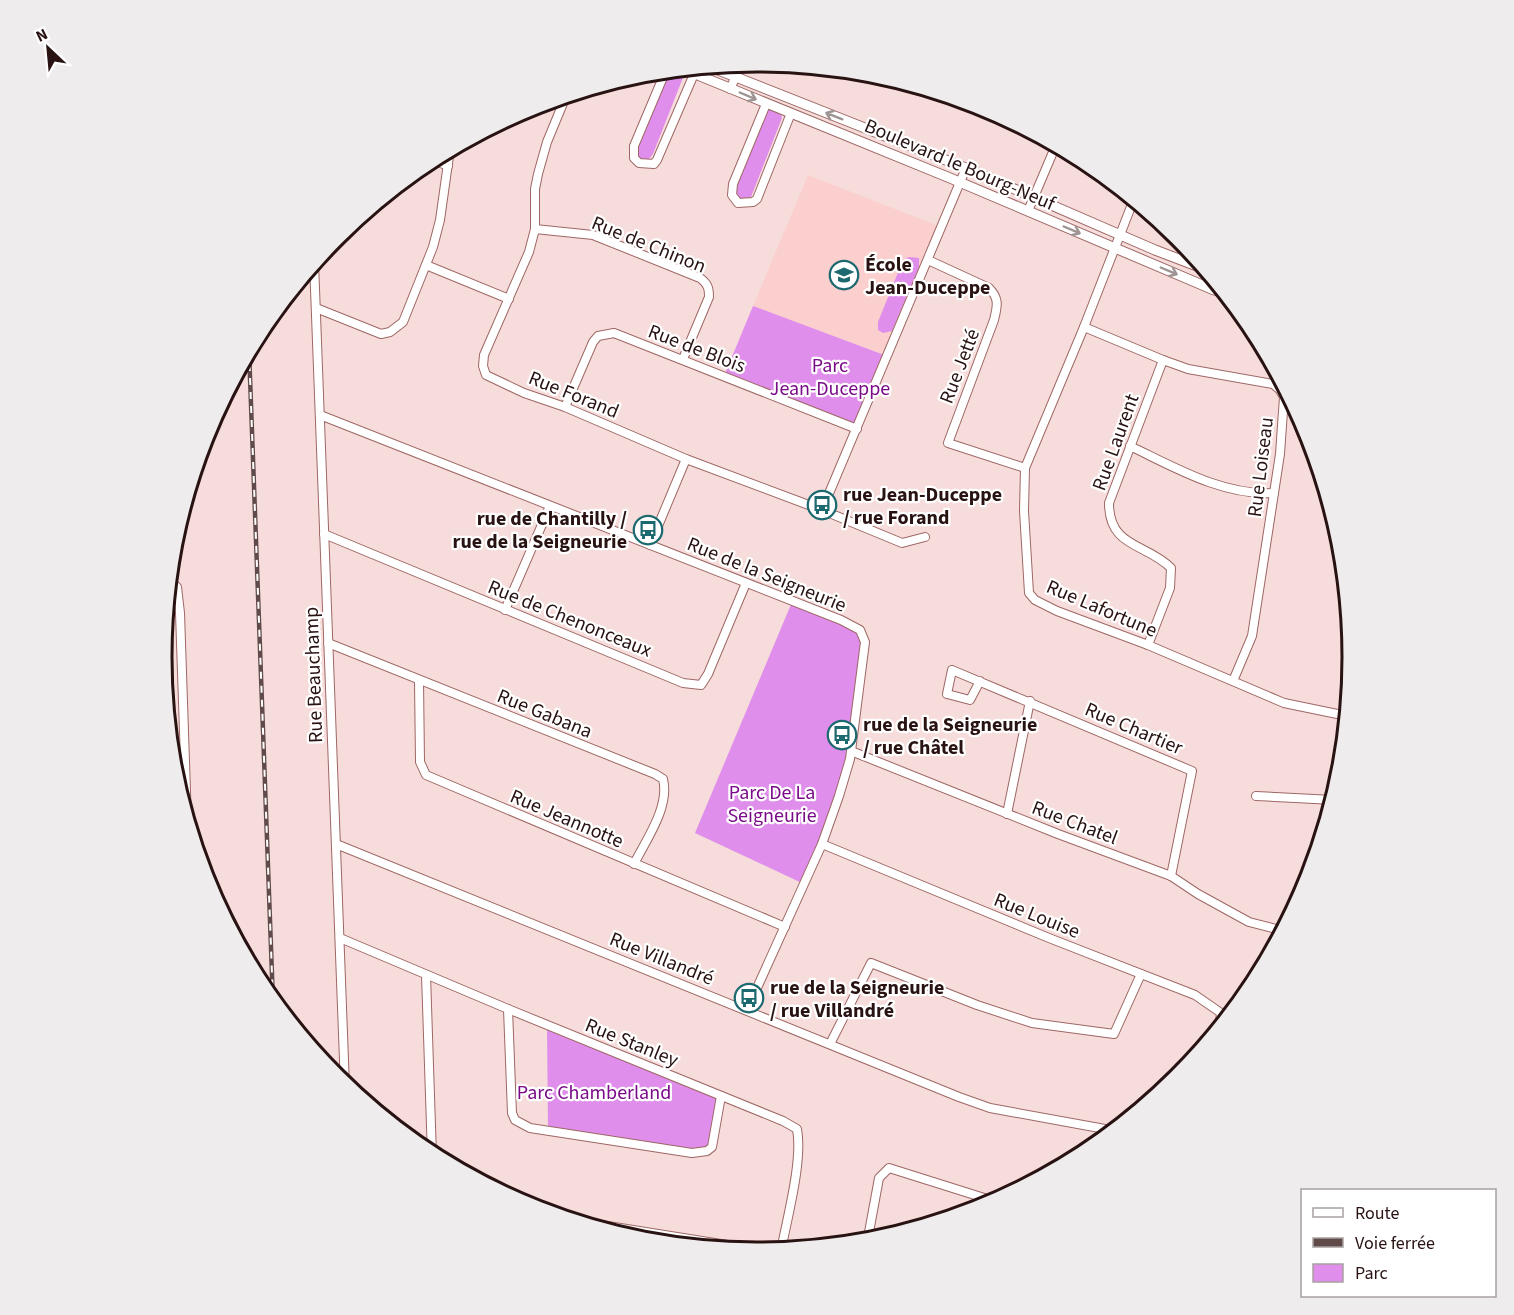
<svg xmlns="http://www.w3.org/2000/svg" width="1514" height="1315" font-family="'Source Sans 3',sans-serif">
	<rect width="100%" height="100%" fill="#f6dddb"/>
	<!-- built -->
	<path fill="#facfcd" d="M808 175 941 227 887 356 753 306Z"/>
	<!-- green -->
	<g fill="#df8eeb">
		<path d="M672 70 681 71 684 75 653 154 649 159 643 161 636 156 637 146 669 72Z"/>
		<path d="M773 108 780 112 782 118 751 197C742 202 737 199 735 189L767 110Z"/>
		<path d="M909 257 919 258V267L892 331 883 333 878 330V322L903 260Z"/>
		<path d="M753 306 887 356 857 429 724 376Z"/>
		<path d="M792 602 842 620 864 637 849 762 804 884 695 833Z"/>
		<path d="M547 1025 721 1096 715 1134 707 1151 548 1130Z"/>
	</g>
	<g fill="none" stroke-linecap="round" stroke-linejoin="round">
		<!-- minor casing -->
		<g stroke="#9e6765" stroke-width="10">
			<g id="minor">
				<path d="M666 70 634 146V158L639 163 654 164 657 160 694 74"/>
				<path d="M730 89 742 63"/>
				<path d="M566 96 547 142 538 174 535 189V229L529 252 484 355 483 366 486 375 524 393 565 407 686 459 822 510 902 543 925 537"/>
				<path d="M766 104 733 184 732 195 738 203 753 202 757 199 791 113"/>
				<path d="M431 159 448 166"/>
				<path d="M1134 199 1084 327 1025 468 1024 511 1029 593 1035 600 1057 611 1148 645 1284 703 1347 716"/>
				<path d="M1028 211 1056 145"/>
				<path d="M535 229 593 235 700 278C708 284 709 288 709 297L683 359"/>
				<path d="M928 260 989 288C1000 299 997 307 994 320L948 443 1025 468"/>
				<path d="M314 262 345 1087"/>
				<path d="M426 265 509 299"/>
				<path d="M316 308 381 334 390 332 403 322 433 247 440 220 450 149"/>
				<path d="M1084 327 1163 360 1188 369 1273 384 1280 390 1284 397 1280 454 1252 636 1233 681"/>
				<path d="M565 407 593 342 598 336 614 333 857 429"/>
				<path d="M320 415 841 620 860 630 865 642 850 759 839 796 822 844 747 1010"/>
				<path d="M1130 446C1174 467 1223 496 1274 493"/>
				<path d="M822 510 966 168"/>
				<path d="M324 534 683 683 701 685 708 674 746 583"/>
				<path d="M650 545 686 459"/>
				<path d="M169 580 177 587 180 613 187 821"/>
				<path d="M505 610 550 506"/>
				<path d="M328 643 655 774 663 779C670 807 646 840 634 864"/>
				<path d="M1148 645 1170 588 1171 568C1146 543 1109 548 1109 503L1163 360"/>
				<path d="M419 681 420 762 426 775 785 927"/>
				<path d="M980 681 970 700 947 694 952 670 1192 771 1171 876"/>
				<path d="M851 751 1058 834 1171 876 1198 894 1249 922 1284 931"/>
				<path d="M1256 796 1334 800"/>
				<path d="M1007 814 1030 701"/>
				<path d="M336 844 959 1097 990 1108 1116 1131"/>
				<path d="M822 844 1049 938 1195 995 1221 1013 1219 1030"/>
				<path d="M340 938 508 1009 783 1121 797 1129C803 1161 787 1218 781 1251"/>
				<path d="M426 975 432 1156"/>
				<path d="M508 1009 512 1113 515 1120 530 1128 692 1153 707 1151 712 1147 721 1096"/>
				<path d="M830 1044 871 963 977 1005 1032 1023 1114 1034 1141 974"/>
				<path d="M564 1219 772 1252"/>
				<path d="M867 1243 879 1178 889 1168 997 1202"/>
			</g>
		</g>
		<!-- tertiary casing -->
		<g stroke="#9e6765" stroke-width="11">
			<g id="tertiary">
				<path d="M708 66 966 168 1155 250 1205 269"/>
				<path d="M683 69 950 178 1214 290 1224 291"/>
			</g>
		</g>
		<!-- minor -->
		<use href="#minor" stroke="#fff" stroke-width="8"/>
		<!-- tertiary -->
		<use href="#tertiary" stroke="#fff" stroke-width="9"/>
		<!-- rail casing -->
		<g stroke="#614b4a" stroke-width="4.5">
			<path id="rail" d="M249 350 273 1002"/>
		</g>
		<!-- rail -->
		<use href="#rail" stroke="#fff" stroke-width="2" stroke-dasharray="7" stroke-linecap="butt"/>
	</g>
	<!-- one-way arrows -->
	<defs><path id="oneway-shaft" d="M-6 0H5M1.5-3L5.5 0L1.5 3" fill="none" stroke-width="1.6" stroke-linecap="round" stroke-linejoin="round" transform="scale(1.5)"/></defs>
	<g stroke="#9e9494">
		<use href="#oneway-shaft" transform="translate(748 96) rotate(23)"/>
		<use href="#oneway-shaft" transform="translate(834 116) rotate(-158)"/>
		<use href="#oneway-shaft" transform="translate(1072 230) rotate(23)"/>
		<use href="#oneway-shaft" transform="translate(1169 271) rotate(23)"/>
	</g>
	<!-- icons -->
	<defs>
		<g id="school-ring" transform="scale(1.5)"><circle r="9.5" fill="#fff" stroke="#1c696f" stroke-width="1.5"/><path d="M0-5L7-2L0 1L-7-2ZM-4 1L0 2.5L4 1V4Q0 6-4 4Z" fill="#1c696f"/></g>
		<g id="bus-ring" transform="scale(1.5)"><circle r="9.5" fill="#fff" stroke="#1c696f" stroke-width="1.5"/><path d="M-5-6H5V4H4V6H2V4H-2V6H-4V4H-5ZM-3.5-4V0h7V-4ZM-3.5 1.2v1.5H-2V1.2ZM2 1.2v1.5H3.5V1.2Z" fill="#1c696f"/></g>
	</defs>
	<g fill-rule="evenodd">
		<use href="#school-ring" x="844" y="275"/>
		<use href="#bus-ring" x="822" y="505"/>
		<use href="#bus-ring" x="648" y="530"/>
		<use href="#bus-ring" x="842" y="735"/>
		<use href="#bus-ring" x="749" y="998"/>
	</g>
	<g text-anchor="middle" stroke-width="4.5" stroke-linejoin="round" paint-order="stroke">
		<!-- street labels -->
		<g font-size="20" fill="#281212" stroke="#fff">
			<text transform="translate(960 164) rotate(23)" y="7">Boulevard le Bourg-Neuf</text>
			<text transform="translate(649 244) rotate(22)" y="7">Rue de Chinon</text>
			<text transform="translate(697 348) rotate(21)" y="7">Rue de Blois</text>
			<text transform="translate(959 366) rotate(-69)" y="7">Rue Jetté</text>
			<text transform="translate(574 394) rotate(22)" y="7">Rue Forand</text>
			<text transform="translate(1115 442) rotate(-70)" y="7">Rue Laurent</text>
			<text transform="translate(1260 467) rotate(-83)" y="7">Rue Loiseau</text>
			<text transform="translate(767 574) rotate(22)" y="7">Rue de la Seigneurie</text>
			<text transform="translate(1102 608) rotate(23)" y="7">Rue Lafortune</text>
			<text transform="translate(570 618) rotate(22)" y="7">Rue de Chenonceaux</text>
			<text transform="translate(313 675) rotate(-92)" y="7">Rue Beauchamp</text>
			<text transform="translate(545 713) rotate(22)" y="7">Rue Gabana</text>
			<text transform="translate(1134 728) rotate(23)" y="7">Rue Chartier</text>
			<text transform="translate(567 818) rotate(23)" y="7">Rue Jeannotte</text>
			<text transform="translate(1075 822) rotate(21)" y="7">Rue Chatel</text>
			<text transform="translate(1037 915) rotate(22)" y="7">Rue Louise</text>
			<text transform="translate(662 958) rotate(22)" y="7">Rue Villandré</text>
			<text transform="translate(632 1042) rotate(22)" y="7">Rue Stanley</text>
		</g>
		<!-- poi labels -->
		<g font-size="20" font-weight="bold" fill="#281212" stroke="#fff" text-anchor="start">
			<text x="865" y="271">École<tspan x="865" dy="23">Jean-Duceppe</tspan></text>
			<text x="843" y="501">rue Jean-Duceppe<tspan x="843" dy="23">/ rue Forand</tspan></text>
			<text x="627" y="525" text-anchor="end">rue de Chantilly /<tspan x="627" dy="23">rue de la Seigneurie</tspan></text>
			<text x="863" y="731">rue de la Seigneurie<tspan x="863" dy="23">/ rue Châtel</tspan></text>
			<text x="770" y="994">rue de la Seigneurie<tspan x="770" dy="23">/ rue Villandré</tspan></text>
		</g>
		<!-- park labels -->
		<g font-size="20" fill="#7a0b88" stroke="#fff">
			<text x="830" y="372">Parc<tspan x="830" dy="23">Jean-Duceppe</tspan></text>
			<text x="772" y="799">Parc De La<tspan x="772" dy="23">Seigneurie</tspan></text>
			<text x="594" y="1099">Parc Chamberland</text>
		</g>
	</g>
	<!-- crop -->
	<path d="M0 0H1514V1315H0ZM172 657a585 585 0 1 1 1170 0a585 585 0 1 1-1170 0Z" fill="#eeecec" fill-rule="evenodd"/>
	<path fill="none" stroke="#281212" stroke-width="3" d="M172 657a585 585 0 1 1 1170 0a585 585 0 1 1-1170 0Z"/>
	<!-- legend -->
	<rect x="1301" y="1189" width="195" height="108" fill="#ffffff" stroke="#a9a0a0" stroke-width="1.5"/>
	<rect x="1313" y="1208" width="30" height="9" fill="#ffffff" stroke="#a9a0a0" stroke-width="1.5"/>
	<text x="1355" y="1219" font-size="18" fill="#281212">Route</text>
	<rect x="1313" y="1238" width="30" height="9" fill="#614b4a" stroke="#a9a0a0" stroke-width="1.5"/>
	<text x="1355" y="1249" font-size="18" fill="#281212">Voie ferrée</text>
	<rect x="1313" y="1264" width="30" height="18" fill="#df8eeb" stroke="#a9a0a0" stroke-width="1.5"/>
	<text x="1355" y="1279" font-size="18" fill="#281212">Parc</text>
	<!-- north arrow -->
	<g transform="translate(48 48) rotate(334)" stroke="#ffffff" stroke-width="4.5" paint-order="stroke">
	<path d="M0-4.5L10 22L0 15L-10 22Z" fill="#281212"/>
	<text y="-9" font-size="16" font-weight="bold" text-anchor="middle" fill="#281212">N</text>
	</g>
</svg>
